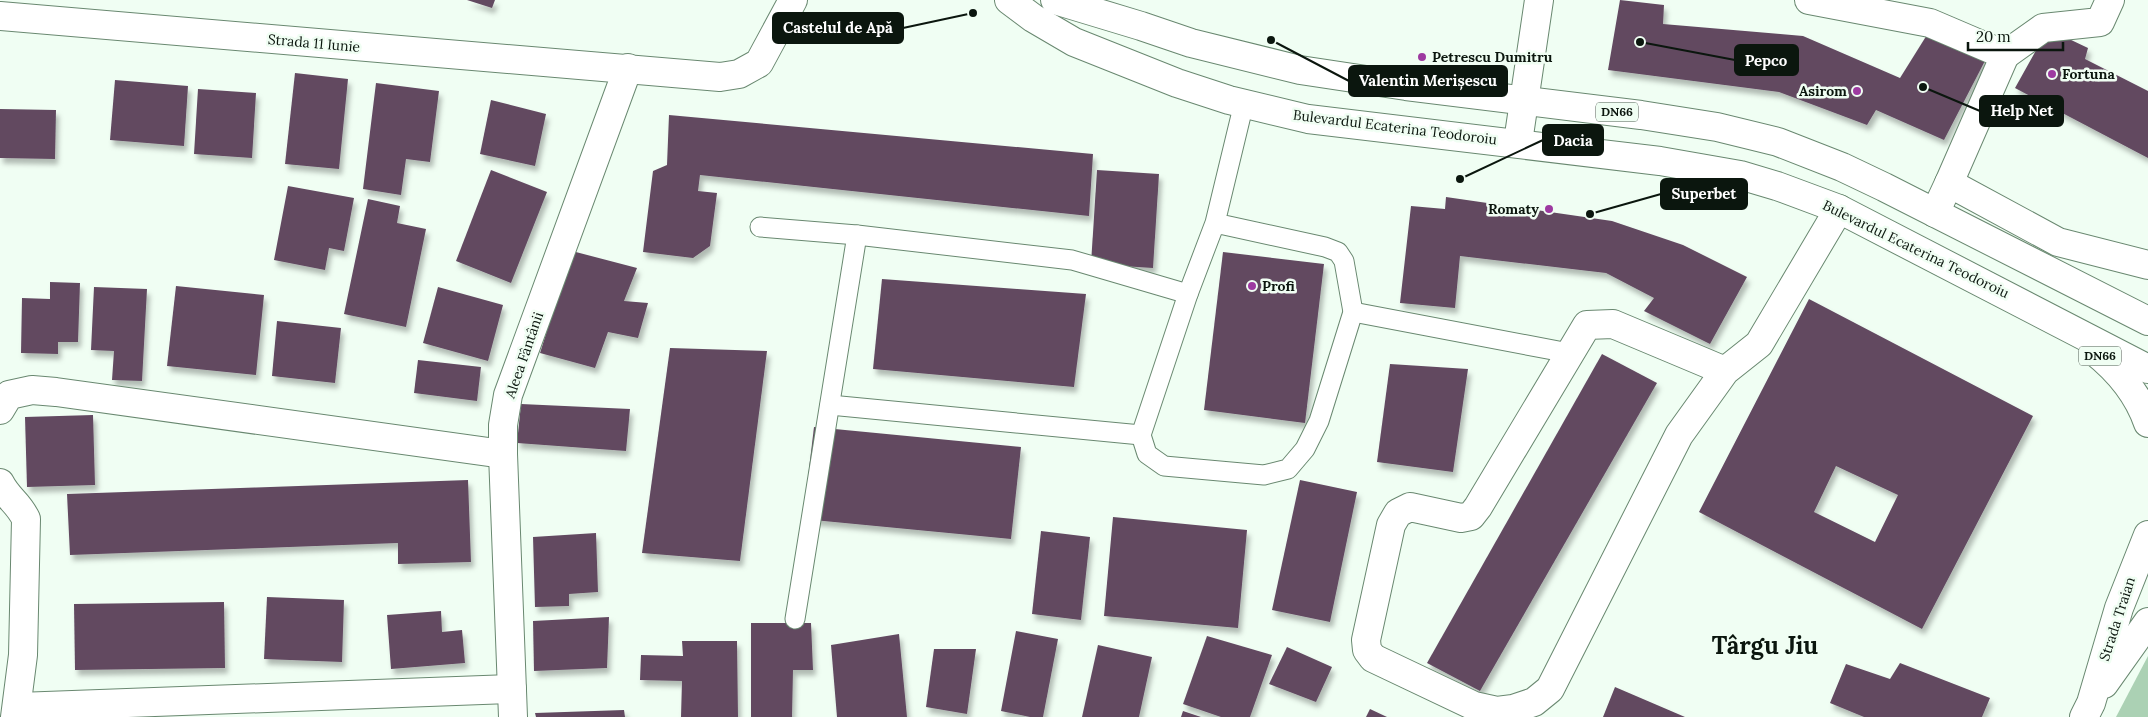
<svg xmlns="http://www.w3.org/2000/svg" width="2148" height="717" font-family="Lora,serif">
	<defs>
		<filter id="shadow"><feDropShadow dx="3" dy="5.5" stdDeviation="2.5" flood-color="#0004"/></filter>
	</defs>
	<rect width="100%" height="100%" fill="#f0fef3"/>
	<!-- green -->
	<path fill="#abd1b4" d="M2148 656V717H2116Z"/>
	<!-- building -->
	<g fill="#624961" fill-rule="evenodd" filter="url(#shadow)">
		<path d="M467 0H495L492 8Z"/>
		<path d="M1620 0 1664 5 1663 24 1803 36 1900 78 1930 30 1988 55 1944 140 1876 110 1867 125 1779 92 1608 70Z"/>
		<path d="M2048 29 2088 48 2085 59 2148 91V158L2015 88Z"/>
		<path d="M295 73 348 79 339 169 285 164Z"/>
		<path d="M115 80 188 86 184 146 110 140Z"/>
		<path d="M376 83 439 91 430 162 406 159 401 195 363 189Z"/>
		<path d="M198 89 256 93 252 158 194 154Z"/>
		<path d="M491 100 546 114 535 166 480 154Z"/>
		<path d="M0 109 56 110 55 159 0 158Z"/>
		<path d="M669 115 1093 154 1089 216 700 175 698 191 717 193 710 246 693 258 643 252 653 171 667 165Z"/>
		<path d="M491 170 547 192 511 283 456 261Z"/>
		<path d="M1097 170 1159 174 1153 268 1091 264Z"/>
		<path d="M288 186 354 198 344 251 329 248 325 270 274 260Z"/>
		<path d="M1446 197 1612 221 1683 245 1747 277 1710 344 1644 311 1654 298 1606 273 1460 256 1455 308 1400 303 1411 206 1445 209Z"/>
		<path d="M368 199 400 206 397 223 426 229 406 327 344 314Z"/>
		<path d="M572 251 637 268 624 301 648 303 638 338 608 332 595 368 540 353Z"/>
		<path d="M1223 252 1324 264 1305 423 1204 410Z"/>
		<path d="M882 279 1086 294 1074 387 873 369Z"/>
		<path d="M50 282 80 283 78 342H58V354L21 353 22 298 50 299Z"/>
		<path d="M176 286 264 295 256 375 167 366Z"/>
		<path d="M94 287 147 289 142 381 112 380 114 351 91 350Z"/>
		<path d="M438 287 503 305 488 361 423 343Z"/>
		<path d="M1809 299 2033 416 1922 629 1699 512ZM1836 466 1898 495 1875 542 1814 512Z"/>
		<path d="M277 321 341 328 335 383 272 376Z"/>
		<path d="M670 348 767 351 740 561 642 553Z"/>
		<path d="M1602 354 1657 383 1480 691 1427 663Z"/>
		<path d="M418 360 481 367 477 401 414 393Z"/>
		<path d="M1390 364 1468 369 1453 472 1377 462Z"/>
		<path d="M521 404 630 409 626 451 517 443Z"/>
		<path d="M93 415 95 485 27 487 25 417Z"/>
		<path d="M814 427 1021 447 1011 539 803 519Z"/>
		<path d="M468 480 471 562 398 564V543L70 555 67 494Z"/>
		<path d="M1300 480 1357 492 1330 622 1272 610Z"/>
		<path d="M1113 517 1247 530 1238 628 1104 616Z"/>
		<path d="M1041 531 1090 537 1081 620 1032 614Z"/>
		<path d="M596 533 598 592 569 594V606L535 607 533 537Z"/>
		<path d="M267 597 344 600 342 662 264 659Z"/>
		<path d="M224 602 225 668 75 670 74 604Z"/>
		<path d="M441 611 442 632 462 630 465 663 391 669 387 615Z"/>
		<path d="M609 617 607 668 534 671 533 621Z"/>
		<path d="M751 623H811L813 670H793L792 717H751Z"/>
		<path d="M1016 631 1058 639 1043 717H1030L1001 711Z"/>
		<path d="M899 634 907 717H837L831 645Z"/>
		<path d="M1207 636 1272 655 1250 717H1221L1183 704Z"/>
		<path d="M682 641H737L738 717H681L682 681 640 680 641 655 683 656Z"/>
		<path d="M1098 645 1152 657 1139 717H1082Z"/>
		<path d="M1287 647 1332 667 1316 702 1269 684Z"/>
		<path d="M934 649H976L967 714 926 707Z"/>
		<path d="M1900 663 1990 698 1982 717H1864L1830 703 1846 664 1890 679Z"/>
		<path d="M1615 687 1685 717H1603Z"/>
		<path d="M1370 709 1387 717H1366Z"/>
		<path d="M624 710 625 717H536L535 713Z"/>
		<path d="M1183 711 1201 717H1181Z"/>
	</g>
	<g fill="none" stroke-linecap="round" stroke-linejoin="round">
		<!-- lane casing -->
		<g stroke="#698870" stroke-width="21">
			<g id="lane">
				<path d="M1215 223 1325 247 1338 252 1344 261 1353 312 1319 421 1305 449 1288 469 1264 475 1164 466 1147 454 1141 435 1188 294 1215 223 1244 103"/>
				<path d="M760 227 857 235 1072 260 1188 294"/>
				<path d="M1353 312 1569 353"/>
				<path d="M830 405 1141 435"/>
				<path d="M795 619 857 235"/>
			</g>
		</g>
		<!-- street casing -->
		<g stroke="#698870" stroke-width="30">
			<g id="street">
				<path d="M1809 0 1930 23 2005 55 2043 28 2100 22 2110 0"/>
				<path d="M0 16 720 77 739 74 759 63 793 0"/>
				<path d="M1518 142 1539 0"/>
				<path d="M1949 183 2005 55"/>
				<path d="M1935 213 1949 183 2058 242 2148 265"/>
				<path d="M1725 371 1613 324 1587 325 1478 507 1471 516 1461 518 1410 507 1398 513 1391 525 1366 640 1367 650 1373 658 1474 706 1497 711 1513 709 1534 702 1550 689 1679 435 1725 371 1759 344 1839 209"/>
				<path d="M0 410 9 395 32 390 56 392 503 454"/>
				<path d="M0 483C8 499 18 502 26 519L23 655 15 717"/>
				<path d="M18 707 512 689"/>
				<path d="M513 717 503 454V425L508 395 628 68"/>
			</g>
		</g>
		<!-- primary casing -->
		<g stroke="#698870" stroke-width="30">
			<g id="primary">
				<path d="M1009 0 1033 18 1074 42 1177 83 1229 100 1308 119 1660 161 1740 175 1777 186 1839 209 2148 369"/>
				<path d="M1055 0 1141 26 1191 43 1300 70 1406 86 1641 115 1717 127 1778 142 1842 167 1884 187 2148 321"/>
				<path d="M2094 351C2118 370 2138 394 2148 423"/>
				<path d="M2104 684 2148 622"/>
				<path d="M2084 717 2091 703 2119 608 2148 535"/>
			</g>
		</g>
		<!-- lane -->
		<use href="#lane" stroke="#fff" stroke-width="19"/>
		<!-- street -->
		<use href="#street" stroke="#fff" stroke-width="28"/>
		<!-- primary -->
		<use href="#primary" stroke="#fff" stroke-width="28"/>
	</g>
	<!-- markers -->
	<g fill="#9d3aa0" stroke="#f0fef3" stroke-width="2">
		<circle cx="1422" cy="57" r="5"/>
		<circle cx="2052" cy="74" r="5"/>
		<circle cx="1857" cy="91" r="5"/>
		<circle cx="1549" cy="209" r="5"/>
		<circle cx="1252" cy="286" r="5"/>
	</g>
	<g text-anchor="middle" stroke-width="5" stroke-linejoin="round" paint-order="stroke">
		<!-- shield labels -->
		<g fill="#f0fef3" stroke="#505c53" stroke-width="1">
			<rect x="1596" y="102.5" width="42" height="19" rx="4"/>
			<rect x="2079" y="346.5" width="42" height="19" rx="4"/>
		</g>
		<g font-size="12" font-weight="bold" fill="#0b160e">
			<text x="1617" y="116">DN66</text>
			<text x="2100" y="360">DN66</text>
		</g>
		<!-- street labels -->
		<g font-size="14" fill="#0b160e" stroke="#f0fef3">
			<text transform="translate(314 43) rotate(5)" y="5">Strada 11 Iunie</text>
			<text transform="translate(1395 127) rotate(7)" y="5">Bulevardul Ecaterina Teodoroiu</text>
			<text transform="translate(1916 249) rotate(26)" y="5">Bulevardul Ecaterina Teodoroiu</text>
			<text transform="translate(524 355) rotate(-71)" y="5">Aleea Fântânii</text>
			<text transform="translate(2117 619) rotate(-72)" y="5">Strada Traian</text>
		</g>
		<!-- poi labels -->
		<g font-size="14" font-weight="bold" fill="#0b160e" stroke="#f0fef3" text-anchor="start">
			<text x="1432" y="62">Petrescu Dumitru</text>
			<text x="2062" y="79">Fortuna</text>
			<text x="1847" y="96" text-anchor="end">Asirom</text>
			<text x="1539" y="214" text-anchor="end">Romaty</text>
			<text x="1262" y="291">Profi</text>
		</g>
		<!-- town labels -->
		<g font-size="24" font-weight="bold" fill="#0b160e" stroke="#f0fef3">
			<text x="1765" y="654">Târgu Jiu</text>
		</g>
	</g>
	<!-- callouts -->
	<path fill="none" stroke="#0b160e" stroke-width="2" d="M973 13L903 28M1640 42L1735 60M1271 40L1349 81M1923 87L1980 111M1460 179L1543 140M1590 214L1661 194"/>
	<g fill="#0b160e" stroke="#f0fef3" stroke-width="2">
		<circle cx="973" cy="13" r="5"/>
		<circle cx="1640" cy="42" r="5"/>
		<circle cx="1271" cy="40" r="5"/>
		<circle cx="1923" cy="87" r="5"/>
		<circle cx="1460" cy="179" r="5"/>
		<circle cx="1590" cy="214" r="5"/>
	</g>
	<g fill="#0b160e" stroke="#0b160e" stroke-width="2">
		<rect x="773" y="13" width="130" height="30" rx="5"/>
		<rect x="1735" y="45" width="63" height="30" rx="5"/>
		<rect x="1349" y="66" width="158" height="30" rx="5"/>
		<rect x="1980" y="96" width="83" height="30" rx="5"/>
		<rect x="1543" y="125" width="60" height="30" rx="5"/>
		<rect x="1661" y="179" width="86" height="30" rx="5"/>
	</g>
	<g font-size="15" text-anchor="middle" font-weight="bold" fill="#fff">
		<text x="838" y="33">Castelul de Apă</text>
		<text x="1766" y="66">Pepco</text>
		<text x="1428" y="86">Valentin Merișescu</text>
		<text x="2022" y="116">Help Net</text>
		<text x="1573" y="146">Dacia</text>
		<text x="1704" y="199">Superbet</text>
	</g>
	<!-- scale -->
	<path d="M1968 42v8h95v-8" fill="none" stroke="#0b160e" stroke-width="2.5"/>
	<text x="1976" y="42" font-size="15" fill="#0b160e" stroke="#f0fef3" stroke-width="4" paint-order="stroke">20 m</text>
</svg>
